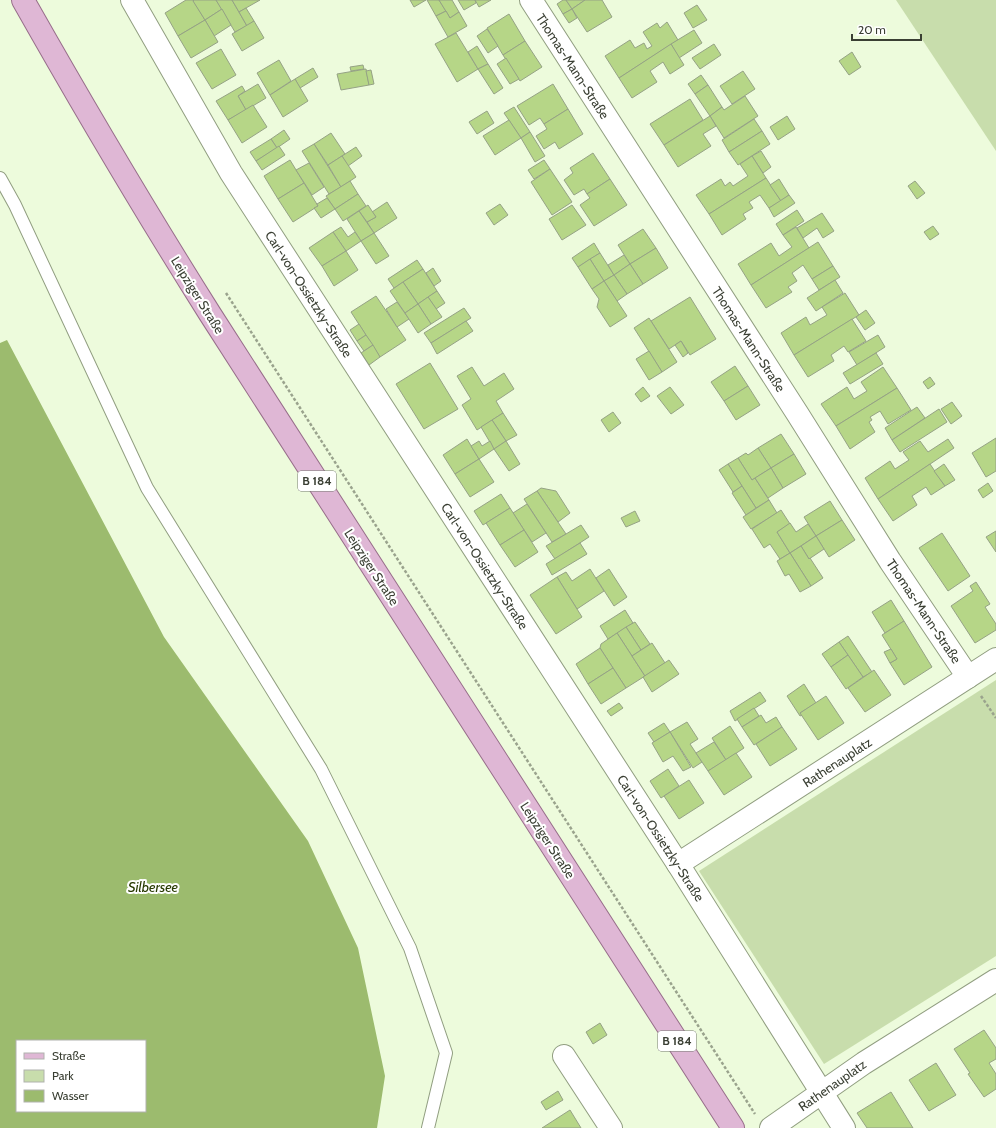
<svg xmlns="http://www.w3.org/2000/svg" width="996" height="1128" font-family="Cabin,sans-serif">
	<rect width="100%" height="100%" fill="#edfbdc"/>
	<!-- green -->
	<g fill="#c8ddac">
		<path d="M896 0H996V151Z"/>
		<path d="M996 680V956L824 1064 699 871Z"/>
	</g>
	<!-- water -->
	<path fill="#9cbb6e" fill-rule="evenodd" d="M7 340 164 637 308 841 358 948 385 1076 377 1128H0V343ZM17 1041H145V1111H17Z"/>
	<!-- building -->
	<g fill="#b6d687" stroke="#95a285">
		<path d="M186 0H193L205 20 178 36 165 13Z"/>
		<path d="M194 0H216L222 9 205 20 193 1Z"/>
		<path d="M216 0H232L247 26 235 32Z"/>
		<path d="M232 0H260L239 12Z"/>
		<path d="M410 0H426L414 7Z"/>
		<path d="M427 0H439L446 11 436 16Z"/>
		<path d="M439 0H452L459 12 450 18Z"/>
		<path d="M458 0H475L476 3 464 10Z"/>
		<path d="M475 0H491L479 7Z"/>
		<path d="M563 0H566L572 9 563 14 557 4Z"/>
		<path d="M566 0H585L572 9Z"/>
		<path d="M585 0H602L612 17 587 32 572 9Z"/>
		<path d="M697 5 707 20 693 28 684 13Z"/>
		<path d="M246 8 254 21 247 26 239 12Z"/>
		<path d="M222 9 231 25 214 36 205 20Z"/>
		<path d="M572 9 577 18 569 23 563 14Z"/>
		<path d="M446 11 450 18 459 12 467 26 448 37 436 16Z"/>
		<path d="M509 14 525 41 503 55 487 28Z"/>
		<path d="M205 20 218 42 191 58 178 36Z"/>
		<path d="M254 21 264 38 242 51 232 34Z"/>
		<path d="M667 22 678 40 619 78 605 56 630 40 635 48 644 43 647 49 652 46 643 32 657 23 660 28Z"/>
		<path d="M487 29 498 46 488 53 477 36Z"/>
		<path d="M694 30 702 43 679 58 671 44Z"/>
		<path d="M456 33 478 69 457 82 435 44Z"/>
		<path d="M525 41 542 67 520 81 503 55Z"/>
		<path d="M671 44 684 65 670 74 663 62 650 71 657 82 632 98 619 78Z"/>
		<path d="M714 44 721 55 700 69 692 58Z"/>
		<path d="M477 46 488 64 478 69 468 52Z"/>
		<path d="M221 49 236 75 212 89 196 63Z"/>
		<path d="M852 52 861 67 849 75 839 61Z"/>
		<path d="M506 58 519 79 510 84 497 64Z"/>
		<path d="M279 60 291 81 270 95 257 73Z"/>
		<path d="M488 64 503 88 494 94 478 69Z"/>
		<path d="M363 65 364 69 351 71 350 67Z"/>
		<path d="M313 68 318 77 300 88 295 79Z"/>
		<path d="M366 69 369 85 341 90 337 74Z"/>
		<path d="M371 70 374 84 369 85 366 71Z"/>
		<path d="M743 71 755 89 732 104 720 86Z"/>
		<path d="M701 75 708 85 695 94 688 84Z"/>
		<path d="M295 79 308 101 283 117 270 95Z"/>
		<path d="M258 84 266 98 246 110 238 96Z"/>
		<path d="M553 84 568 109 544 124 540 118 529 125 517 106Z"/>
		<path d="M708 85 722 107 710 116 695 94Z"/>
		<path d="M242 86 245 91 238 96 246 110 228 120 216 101Z"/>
		<path d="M745 96 758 116 724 138 710 116 722 107 724 110Z"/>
		<path d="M690 99 703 120 664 145 650 124Z"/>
		<path d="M253 105 267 127 242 143 228 120Z"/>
		<path d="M514 107 530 132 521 138 504 113Z"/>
		<path d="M568 109 583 134 559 149 555 142 544 149 536 136 547 129 544 124Z"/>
		<path d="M487 111 494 123 477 134 469 122Z"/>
		<path d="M710 116 716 126 703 134 711 146 678 167 664 145Z"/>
		<path d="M787 116 795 129 778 140 770 127Z"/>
		<path d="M754 119 762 131 729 152 722 140Z"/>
		<path d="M509 120 521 138 495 155 483 136Z"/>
		<path d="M284 130 290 139 277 148 271 139Z"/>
		<path d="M762 131 770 144 738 165 729 152Z"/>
		<path d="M530 132 545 156 535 162 521 138Z"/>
		<path d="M331 133 345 154 328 165 314 144Z"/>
		<path d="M271 139 277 148 256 161 250 152Z"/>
		<path d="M314 144 341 187 329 194 302 151Z"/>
		<path d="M279 146 285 155 262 170 256 161Z"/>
		<path d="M356 147 362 156 348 166 342 156Z"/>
		<path d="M761 151 771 167 763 173 752 156Z"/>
		<path d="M593 153 610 179 587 194 584 189 574 195 564 180 573 173 570 168Z"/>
		<path d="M342 156 356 177 341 187 328 165Z"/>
		<path d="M752 156 766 178 709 214 696 195 721 179 725 186 730 182 733 186 748 176 740 164Z"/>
		<path d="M290 160 304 183 278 199 264 176Z"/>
		<path d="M544 160 550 169 534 179 528 170Z"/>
		<path d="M309 163 324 187 312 195 296 170Z"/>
		<path d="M550 169 572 202 552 215 531 182Z"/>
		<path d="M766 178 781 201 769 208 760 195 749 202 753 208 743 214 746 219 722 235 709 214Z"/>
		<path d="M610 179 627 205 594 226 580 205 590 198 587 194Z"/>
		<path d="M779 179 789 195 781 201 770 185Z"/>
		<path d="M350 181 358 194 335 209 326 196Z"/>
		<path d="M915 181 925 193 917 199 908 186Z"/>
		<path d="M304 183 318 206 293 222 278 199Z"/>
		<path d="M358 194 366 206 343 221 335 209Z"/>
		<path d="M789 195 795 203 774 217 769 208Z"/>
		<path d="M327 198 335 209 321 218 314 208 318 206 317 204Z"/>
		<path d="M387 202 397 218 374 233 367 222 376 217 372 212Z"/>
		<path d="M500 204 508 215 494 225 486 213Z"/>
		<path d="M368 205 376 217 367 222 359 211Z"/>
		<path d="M572 205 586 225 562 240 549 219Z"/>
		<path d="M797 210 804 221 783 235 776 224Z"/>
		<path d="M359 211 374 233 361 241 347 219Z"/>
		<path d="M822 213 834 231 823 238 817 228 803 238 797 228Z"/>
		<path d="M933 226 939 234 930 240 924 232Z"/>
		<path d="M341 227 348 237 355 232 361 241 346 251 333 232Z"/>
		<path d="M796 227 809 248 751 285 738 264 771 243 779 256 792 247 783 235Z"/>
		<path d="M643 229 656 248 630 264 618 245Z"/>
		<path d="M333 232 346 251 322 266 309 248Z"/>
		<path d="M374 233 389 256 376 264 361 241Z"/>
		<path d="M818 242 833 266 812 279 803 265 792 273 797 281 788 287 792 292 766 308 751 285Z"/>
		<path d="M594 243 600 253 578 267 572 258Z"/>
		<path d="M656 248 668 268 643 284 630 264Z"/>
		<path d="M346 251 358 270 334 286 322 266Z"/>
		<path d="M600 253 614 275 604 281 590 259Z"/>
		<path d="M624 255 630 264 614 275 608 265Z"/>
		<path d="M590 259 604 281 592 289 578 267Z"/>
		<path d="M417 260 423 269 394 288 388 279Z"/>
		<path d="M630 264 643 284 627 294 614 275Z"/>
		<path d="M833 266 840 277 819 290 812 279Z"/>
		<path d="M433 268 441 281 434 286 426 273Z"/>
		<path d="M423 269 437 291 418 304 403 282Z"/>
		<path d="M614 275 627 294 617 301 604 281Z"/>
		<path d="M835 280 843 293 816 311 807 298Z"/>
		<path d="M604 281 627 316 610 327 597 307 599 299 592 289Z"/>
		<path d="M403 282 418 304 405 313 390 291Z"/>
		<path d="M437 291 445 303 436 309 428 297Z"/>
		<path d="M845 293 859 315 794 355 781 333 806 317 810 325 827 315 822 307Z"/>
		<path d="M376 296 406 340 380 357 351 312Z"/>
		<path d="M428 297 442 317 431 324 418 304Z"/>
		<path d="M690 297 716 339 690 355 681 341 669 349 651 321Z"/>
		<path d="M397 302 409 319 397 327 386 309Z"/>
		<path d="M418 304 431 324 418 333 405 313Z"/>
		<path d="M464 308 471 318 431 343 424 333Z"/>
		<path d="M866 310 875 323 865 330 856 317Z"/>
		<path d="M649 318 677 362 662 372 634 328Z"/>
		<path d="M852 319 866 341 848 352 844 346 831 355 834 361 808 377 794 355Z"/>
		<path d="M466 321 473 331 437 354 431 343Z"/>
		<path d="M359 324 366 335 357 341 350 330Z"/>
		<path d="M366 335 373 345 364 351 357 341Z"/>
		<path d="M878 335 885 347 857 365 849 352Z"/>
		<path d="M681 341 688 353 683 357 675 345Z"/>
		<path d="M373 345 380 357 369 365 361 353Z"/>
		<path d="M649 351 662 372 649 380 636 359Z"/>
		<path d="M876 353 883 364 850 384 843 373Z"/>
		<path d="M430 363 458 409 424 429 396 384Z"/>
		<path d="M735 366 748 386 724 401 711 382Z"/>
		<path d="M472 367 484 386 504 373 514 389 496 401 503 413 477 430 462 405 471 399 457 376Z"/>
		<path d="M883 367 897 388 836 426 821 404 847 387 854 399 867 391 861 382Z"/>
		<path d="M930 377 935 384 928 389 923 382Z"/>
		<path d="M748 386 760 405 736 420 724 401Z"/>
		<path d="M643 387 650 396 641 402 635 394Z"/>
		<path d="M670 387 684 405 671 414 657 396Z"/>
		<path d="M897 388 911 410 888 424 880 411 870 417 872 420 869 422 875 432 850 449 836 426Z"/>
		<path d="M952 402 962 416 951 424 941 409Z"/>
		<path d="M917 407 925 418 892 440 885 428Z"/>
		<path d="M939 409 947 422 900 452 892 440Z"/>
		<path d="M613 412 621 423 609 432 601 420Z"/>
		<path d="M503 413 517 435 506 441 492 420Z"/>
		<path d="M492 420 506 441 494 449 481 427Z"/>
		<path d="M781 434 794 454 771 468 758 448Z"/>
		<path d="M996 438V471L986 477 972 453Z"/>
		<path d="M467 439 479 459 455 474 443 455Z"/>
		<path d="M948 439 954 448 878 499 865 478 890 461 895 469 909 460 903 452 920 441 928 452Z"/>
		<path d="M479 441 482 446 490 441 494 449 479 459 471 446Z"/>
		<path d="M506 441 520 464 509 471 494 449Z"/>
		<path d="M758 448 771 468 752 480 738 458 746 453 748 455Z"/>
		<path d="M794 454 806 474 783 488 771 468Z"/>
		<path d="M738 458 752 480 755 478 769 500 756 508 728 464Z"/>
		<path d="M479 459 494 482 470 497 455 474Z"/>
		<path d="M728 464 742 486 733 492 719 470Z"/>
		<path d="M930 464 945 486 931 495 926 487 912 496 917 505 893 521 878 499Z"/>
		<path d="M944 464 955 480 945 486 934 471Z"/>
		<path d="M771 468 783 488 768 498 755 478Z"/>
		<path d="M988 483 993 491 983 498 978 490Z"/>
		<path d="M742 486 756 508 746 515 732 493Z"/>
		<path d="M541 488 556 491 570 513 558 522 537 491Z"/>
		<path d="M537 491 566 534 552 542 524 499Z"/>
		<path d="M501 494 510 508 483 525 474 511Z"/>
		<path d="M769 500 777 513 751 529 743 517Z"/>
		<path d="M830 501 842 520 816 536 804 517Z"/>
		<path d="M527 504 546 533 532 542 513 513Z"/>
		<path d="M510 508 524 530 500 545 486 523Z"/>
		<path d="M781 510 790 524 777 532 790 553 780 559 770 544 764 548 752 529Z"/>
		<path d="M635 511 640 521 626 527 621 518Z"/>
		<path d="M842 520 855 540 829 557 816 536Z"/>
		<path d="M790 523 796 532 808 524 816 536 790 553 777 532Z"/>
		<path d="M581 525 589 537 555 559 546 546Z"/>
		<path d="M524 530 538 552 515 567 500 545Z"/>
		<path d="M996 531V552L986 537Z"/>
		<path d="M942 533 970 576 948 591 919 548Z"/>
		<path d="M816 536 824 549 809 559 801 546Z"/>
		<path d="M580 543 587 554 552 575 546 564Z"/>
		<path d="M801 546 809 559 810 558 823 578 811 586 790 553Z"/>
		<path d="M790 553 811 586 800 592 789 574 785 576 777 561Z"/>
		<path d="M590 569 604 591 577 609 557 577 566 572 572 581Z"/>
		<path d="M609 569 627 597 614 606 596 578Z"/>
		<path d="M557 577 582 617 556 634 530 595Z"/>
		<path d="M976 582 990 604 985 607 996 624V630L975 643 951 606 973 591 970 586Z"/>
		<path d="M891 600 904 621 885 633 872 612Z"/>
		<path d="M625 610 633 623 608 639 600 626Z"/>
		<path d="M904 621 932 667 904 685 890 663 897 659 882 635Z"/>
		<path d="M635 622 650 644 641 650 626 627Z"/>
		<path d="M626 627 641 650 632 656 617 633Z"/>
		<path d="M617 633 645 676 626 688 600 648 601 644Z"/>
		<path d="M848 636 872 672 863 677 839 642Z"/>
		<path d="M839 642 848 655 831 667 822 654Z"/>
		<path d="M652 643 665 663 645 676 632 656Z"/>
		<path d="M600 648 613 668 588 684 576 664Z"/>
		<path d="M891 649 897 659 890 663 884 652Z"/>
		<path d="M848 655 863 677 846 689 831 667Z"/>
		<path d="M669 660 679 674 652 692 643 677Z"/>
		<path d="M613 668 626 688 601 704 588 684Z"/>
		<path d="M874 670 891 695 865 712 848 688Z"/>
		<path d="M804 684 816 703 800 713 802 715 800 716 787 696Z"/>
		<path d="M760 692 766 701 735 721 730 711Z"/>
		<path d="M826 696 844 723 818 740 800 713Z"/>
		<path d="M619 703 623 708 611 716 607 711Z"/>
		<path d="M754 708 759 716 742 727 737 719Z"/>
		<path d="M761 715 766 723 776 717 782 727 754 745 742 727Z"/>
		<path d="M687 722 698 739 690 744 702 762 693 768 670 732Z"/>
		<path d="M664 723 670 732 654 742 648 733Z"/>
		<path d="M730 726 744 748 726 760 712 738Z"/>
		<path d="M782 727 797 749 770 766 756 744Z"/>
		<path d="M670 732 691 767 683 771 673 756 663 762 652 743Z"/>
		<path d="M714 742 726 760 708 771 696 753Z"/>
		<path d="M736 753 752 777 724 795 708 771Z"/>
		<path d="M668 769 679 786 661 798 650 781Z"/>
		<path d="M689 780 704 803 679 819 664 796Z"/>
		<path d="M600 1023 607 1035 593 1044 586 1032Z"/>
		<path d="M984 1030 996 1048V1059L989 1063 996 1074V1089L984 1097 968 1074 970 1073 954 1049Z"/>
		<path d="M936 1063 956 1095 929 1111 909 1080Z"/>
		<path d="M558 1091 563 1100 546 1110 541 1102Z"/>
		<path d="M891 1092 913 1128H867L857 1113Z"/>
		<path d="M570 1110 581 1128H542Z"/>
	</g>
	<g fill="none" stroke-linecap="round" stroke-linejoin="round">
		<!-- lane casing -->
		<g stroke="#919e81" stroke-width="14">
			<path id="lane" d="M0 178 15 205 147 488 321 769 410 948 446 1053 428 1128"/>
		</g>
		<!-- street casing -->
		<g stroke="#919e81" stroke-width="24">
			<g id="street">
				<path d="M132 0 231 173 678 864 844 1128"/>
				<path d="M531 0 797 413 890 561 968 677"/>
				<path d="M678 864 996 659"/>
				<path d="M564 1056 611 1128"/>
				<path d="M771 1128 864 1063 996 980"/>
			</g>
		</g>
		<!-- primary casing -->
		<g stroke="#976e8a" stroke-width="24">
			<path id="primary" d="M23 0C83 106 145 211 210 314L733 1128"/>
		</g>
		<!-- path -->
		<g stroke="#9aa38d" stroke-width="2.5" stroke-dasharray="3 2" stroke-linecap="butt">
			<path d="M226 293 755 1114"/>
			<path d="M981 696 996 718"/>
		</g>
		<!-- lane -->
		<use href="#lane" stroke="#fff" stroke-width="12"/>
		<!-- street -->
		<use href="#street" stroke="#fff" stroke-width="22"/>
		<!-- primary -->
		<use href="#primary" stroke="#dfb7d5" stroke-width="22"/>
	</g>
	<g text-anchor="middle" stroke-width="4" stroke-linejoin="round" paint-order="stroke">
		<!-- shield labels -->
		<g fill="#fff" stroke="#757970" stroke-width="1">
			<rect x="298" y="471" width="38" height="20" rx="3"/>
			<rect x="658" y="1031" width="38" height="20" rx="3"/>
		</g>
		<g font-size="12" font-weight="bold" fill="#3a3f33">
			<text x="317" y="485">B 184</text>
			<text x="677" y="1045">B 184</text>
		</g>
		<!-- street labels -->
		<g font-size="13" fill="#3a3f33" stroke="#fff">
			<text transform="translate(573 66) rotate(57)" y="5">Thomas-Mann-Straße</text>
			<text transform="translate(309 294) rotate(57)" y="5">Carl-von-Ossietzky-Straße</text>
			<text transform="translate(198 295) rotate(58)" y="5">Leipziger Straße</text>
			<text transform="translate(749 339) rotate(57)" y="5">Thomas-Mann-Straße</text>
			<text transform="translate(485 566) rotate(57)" y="5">Carl-von-Ossietzky-Straße</text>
			<text transform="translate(372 567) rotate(57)" y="5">Leipziger Straße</text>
			<text transform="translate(924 611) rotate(56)" y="5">Thomas-Mann-Straße</text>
			<text transform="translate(837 762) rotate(-33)" y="5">Rathenauplatz</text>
			<text transform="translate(661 838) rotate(57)" y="5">Carl-von-Ossietzky-Straße</text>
			<text transform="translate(548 840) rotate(57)" y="5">Leipziger Straße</text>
			<text transform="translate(832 1085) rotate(-35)" y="5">Rathenauplatz</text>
		</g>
		<!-- water labels -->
		<g font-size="14" font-style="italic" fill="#273900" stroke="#fff">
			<text x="153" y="892">Silbersee</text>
		</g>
	</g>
	<!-- legend -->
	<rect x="16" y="1040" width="130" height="72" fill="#ffffff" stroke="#b0b2ad"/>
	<rect x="24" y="1053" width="20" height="6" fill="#dfb7d5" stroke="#b0b2ad"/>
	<text x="52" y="1060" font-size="12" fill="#3a3f33">Straße</text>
	<rect x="24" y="1070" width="20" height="12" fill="#c8ddac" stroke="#b0b2ad"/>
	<text x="52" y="1080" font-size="12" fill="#3a3f33">Park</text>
	<rect x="24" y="1090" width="20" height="12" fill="#9cbb6e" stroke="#b0b2ad"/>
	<text x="52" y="1100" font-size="12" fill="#3a3f33">Wasser</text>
	<!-- scale -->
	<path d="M852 34v6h69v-6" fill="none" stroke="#3a3f33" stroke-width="2"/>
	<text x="858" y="34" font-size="12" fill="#3a3f33" stroke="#ffffff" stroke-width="3" paint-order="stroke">20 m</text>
</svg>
